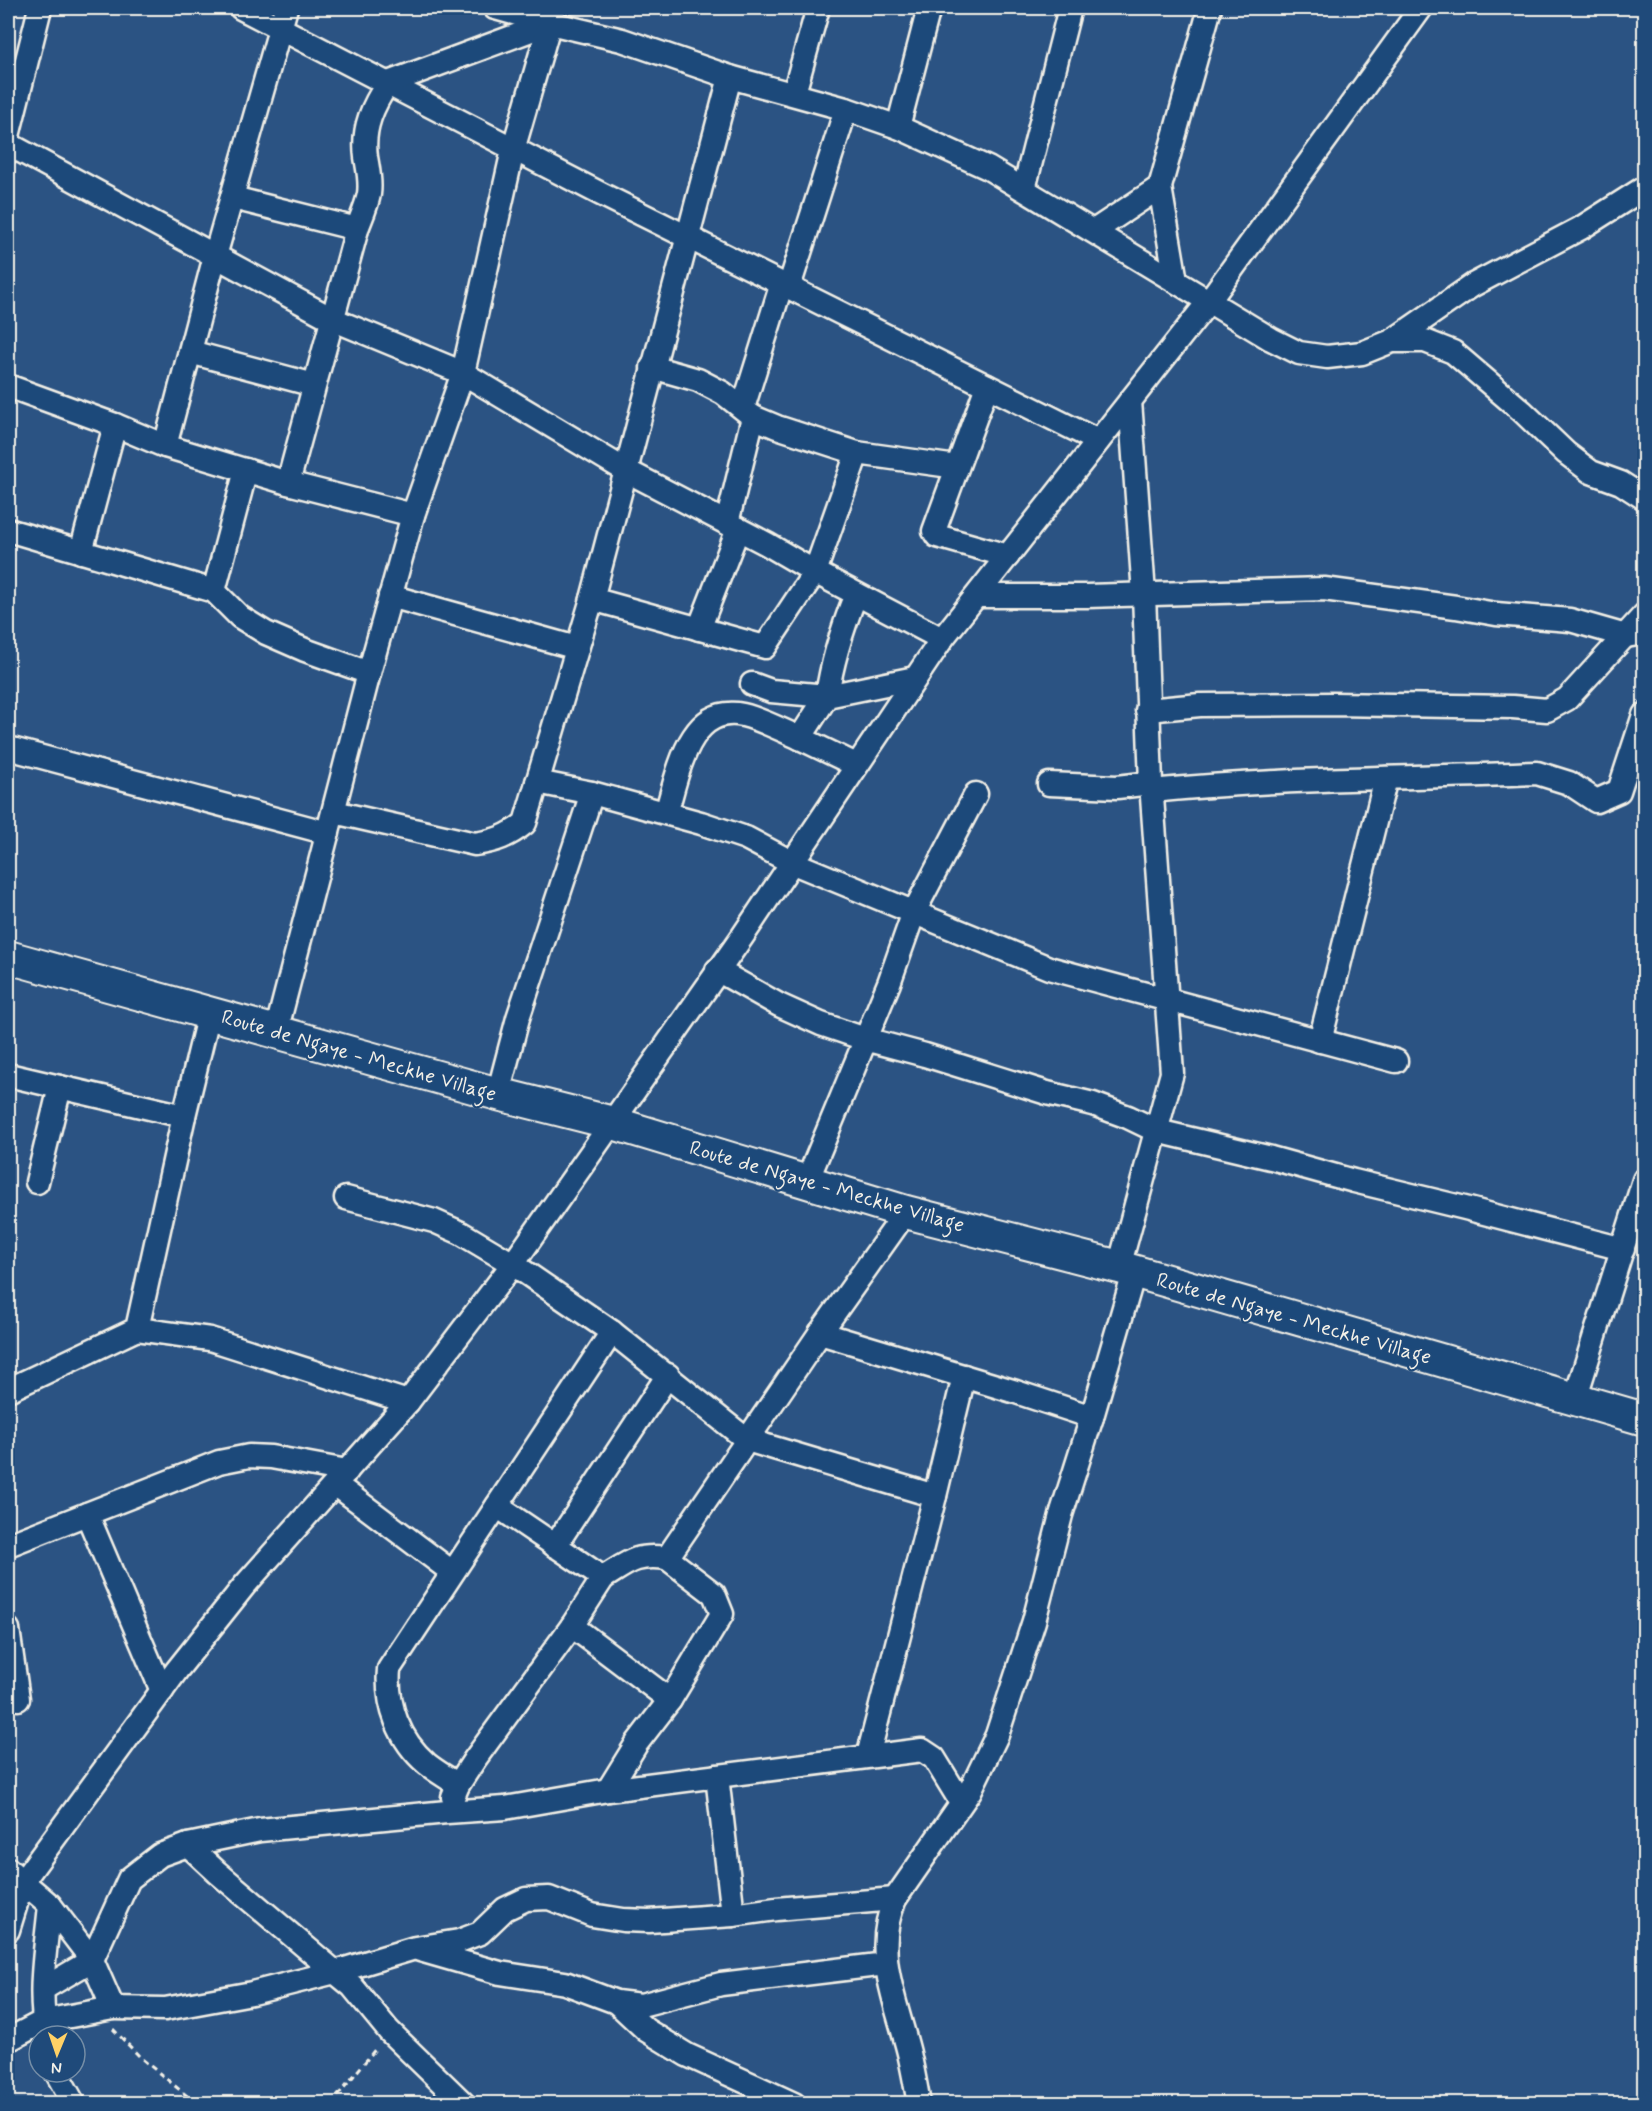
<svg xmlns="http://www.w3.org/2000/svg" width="1652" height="2111" font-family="Mynerve,sans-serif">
	<rect width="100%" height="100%" fill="#2b5383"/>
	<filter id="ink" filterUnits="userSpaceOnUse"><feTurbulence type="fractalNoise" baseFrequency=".0167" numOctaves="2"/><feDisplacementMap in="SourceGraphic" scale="12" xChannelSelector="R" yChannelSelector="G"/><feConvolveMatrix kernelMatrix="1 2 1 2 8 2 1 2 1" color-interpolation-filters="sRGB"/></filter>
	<g filter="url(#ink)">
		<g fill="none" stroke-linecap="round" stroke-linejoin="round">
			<!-- street casing -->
			<g stroke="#f4f1e8" stroke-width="27">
				<g id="street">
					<path d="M241 8 601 194 1098 441"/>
					<path d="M495 8 550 23"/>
					<path d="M794 93 818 8"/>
					<path d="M898 127 929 8"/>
					<path d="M8 136 40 8"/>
					<path d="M8 144 332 319 463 373 625 470 767 544 815 572 942 639"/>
					<path d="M1024 189 1070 8"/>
					<path d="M233 198 357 229"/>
					<path d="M1094 231 1160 187"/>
					<path d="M1176 281 1160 187 1210 8"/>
					<path d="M789 287 846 109"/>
					<path d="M1392 341H1425L1453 352 1522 411 1566 453 1591 472 1621 483 1644 498"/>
					<path d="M190 352 314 385"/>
					<path d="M652 367 698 380 723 393 752 416"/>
					<path d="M8 386 115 425 165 446 288 483 413 515"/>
					<path d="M987 386 934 531 937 536 1008 556"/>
					<path d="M743 408 782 283"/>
					<path d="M165 446 215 256 286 8"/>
					<path d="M288 483 357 229C361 218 367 205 369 194 371 181 368 169 366 157 362 128 373 105 388 83L550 23 622 40 730 77 846 109 898 127 988 168 1271 339 1299 353 1327 357 1362 353 1392 341 1473 285 1581 228 1644 188"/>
					<path d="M727 523 753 417 777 427 857 453"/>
					<path d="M8 530 214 591 240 617 266 633 305 650 369 673"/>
					<path d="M81 552 115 425"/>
					<path d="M214 591 246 470"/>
					<path d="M390 596 577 648"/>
					<path d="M977 596H1087L1324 589 1456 607 1496 614 1570 620 1626 636 1644 633"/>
					<path d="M592 599 765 647 815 572 857 453 957 467"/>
					<path d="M699 629 738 529"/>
					<path d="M752 684 771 691 827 696C832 660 843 627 856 594"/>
					<path d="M1147 710 1200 705 1333 704 1513 707 1547 710 1567 699 1644 615"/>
					<path d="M800 738 856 765"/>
					<path d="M8 748 328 833"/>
					<path d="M537 782 592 793 701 823 746 838 791 862 1049 968 1396 1061"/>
					<path d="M1049 784 1117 787 1151 783"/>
					<path d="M1151 791C1279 778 1409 778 1537 773L1569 783 1596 801 1619 791 1644 715"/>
					<path d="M334 812 475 844C496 841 509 836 525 823L592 599 730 77"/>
					<path d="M666 813C678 775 688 704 743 715 761 719 783 731 800 738L827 696 915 678"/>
					<path d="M717 970 779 1005 821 1024 865 1039 925 1055 1047 1093 1093 1104 1128 1117 1157 1131 1271 1158 1354 1181 1465 1208 1623 1249"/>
					<path d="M276 1032 369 673 413 515 463 373 513 150 553 12"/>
					<path d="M1320 1041 1386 778"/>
					<path d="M8 1075 184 1116"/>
					<path d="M498 1094 518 1018 592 793"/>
					<path d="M807 1181 889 983 914 912 976 794"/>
					<path d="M37 1182 60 1087"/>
					<path d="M346 1198 434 1221 461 1233 513 1264 612 1332 747 1440 935 1496"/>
					<path d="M1119 1267 1172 1073 1151 783 1144 594 1130 401"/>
					<path d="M137 1329 210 1339 408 1402"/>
					<path d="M820 1333 1016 1392 1092 1417"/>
					<path d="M8 1390 137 1329 184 1116 209 1013"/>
					<path d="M1575 1399 1644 1180"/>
					<path d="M335 1484 452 1572"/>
					<path d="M497 1506 603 1578C629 1562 635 1554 667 1558"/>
					<path d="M87 1514 162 1691"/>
					<path d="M8 1545 219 1462 249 1456 271 1457 347 1471"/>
					<path d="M555 1546 668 1375"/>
					<path d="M603 1578 572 1626 670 1700"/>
					<path d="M8 1629 18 1699"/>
					<path d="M868 1756 935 1496 964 1376"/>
					<path d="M717 1776 733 1915"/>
					<path d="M458 1785C448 1778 437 1772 427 1764 399 1740 386 1705 389 1669L612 1332"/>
					<path d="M608 1790 637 1743 670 1700 722 1614 714 1594 667 1558 820 1333 906 1212"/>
					<path d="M453 1797 458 1785 475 1759 572 1626"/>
					<path d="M188 1845 217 1872 335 1972 415 1948 459 1941 480 1933 505 1909 526 1899 549 1898 592 1915 623 1920 649 1921 733 1915 776 1909 895 1899"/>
					<path d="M8 1869 50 1905 92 1960 113 2008 165 2009 252 1993 335 1972 352 1986 389 2031 464 2104"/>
					<path d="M8 1930 23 1881 177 1670 244 1586 408 1402 513 1264 742 937 942 639 1209 301 1421 8"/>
					<path d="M420 1950 500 1973 565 1983 616 2002 641 2005 721 1984 886 1964"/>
					<path d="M43 1989 92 1960 129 1879 160 1855 188 1845 260 1830 447 1812 505 1808 608 1790 922 1750 934 1758 961 1802"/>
					<path d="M616 2002 646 2030 687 2055 794 2104"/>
					<path d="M47 2036C37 1994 46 1948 50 1905"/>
					<path d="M8 2040 44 2021 113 2008"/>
					<path d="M56 2072 74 2104"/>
					<path d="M919 2104C916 2087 913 2070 909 2053 896 2000 872 1952 895 1899L970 1791 997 1735 1034 1621 1061 1515 1092 1417 1134 1273"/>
				</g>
			</g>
			<!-- secondary casing -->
			<g stroke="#f4f1e8" stroke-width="36">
				<path id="secondary" d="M8 957 498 1094 613 1123 906 1212 1119 1267 1644 1419"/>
			</g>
			<!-- path -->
			<g stroke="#f4f1e8" stroke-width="3" stroke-dasharray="6 4.5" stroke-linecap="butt">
				<path d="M113 2029 142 2059 197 2104"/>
				<path d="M331 2104 377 2047"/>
			</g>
			<!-- street -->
			<use href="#street" stroke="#1f4a7a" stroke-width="22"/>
			<!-- secondary -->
			<use href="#secondary" stroke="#1f4a7a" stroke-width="32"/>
		</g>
	</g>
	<g text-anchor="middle" stroke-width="4.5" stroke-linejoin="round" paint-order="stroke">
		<!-- street labels -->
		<g font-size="21" fill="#f4f1e8" stroke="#1f4a7a">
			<text transform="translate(359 1055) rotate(16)" y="7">Route de Ngaye - Meckhe Village</text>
			<text transform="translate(827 1186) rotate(16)" y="7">Route de Ngaye - Meckhe Village</text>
			<text transform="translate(1294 1318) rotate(16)" y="7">Route de Ngaye - Meckhe Village</text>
		</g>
	</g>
	<!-- margin -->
	<rect width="1652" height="2111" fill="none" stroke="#1f4a7a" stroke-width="30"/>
	<rect x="15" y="15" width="1622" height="2081" fill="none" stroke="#f4f1e8" stroke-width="2" filter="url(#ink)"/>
	<!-- north arrow -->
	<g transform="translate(57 2054) rotate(182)"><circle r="28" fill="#1f4a7a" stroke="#748da6" stroke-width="1.5"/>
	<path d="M0-4.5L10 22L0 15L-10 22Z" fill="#ffd166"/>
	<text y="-9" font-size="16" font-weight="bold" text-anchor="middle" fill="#f4f1e8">N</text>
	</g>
</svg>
